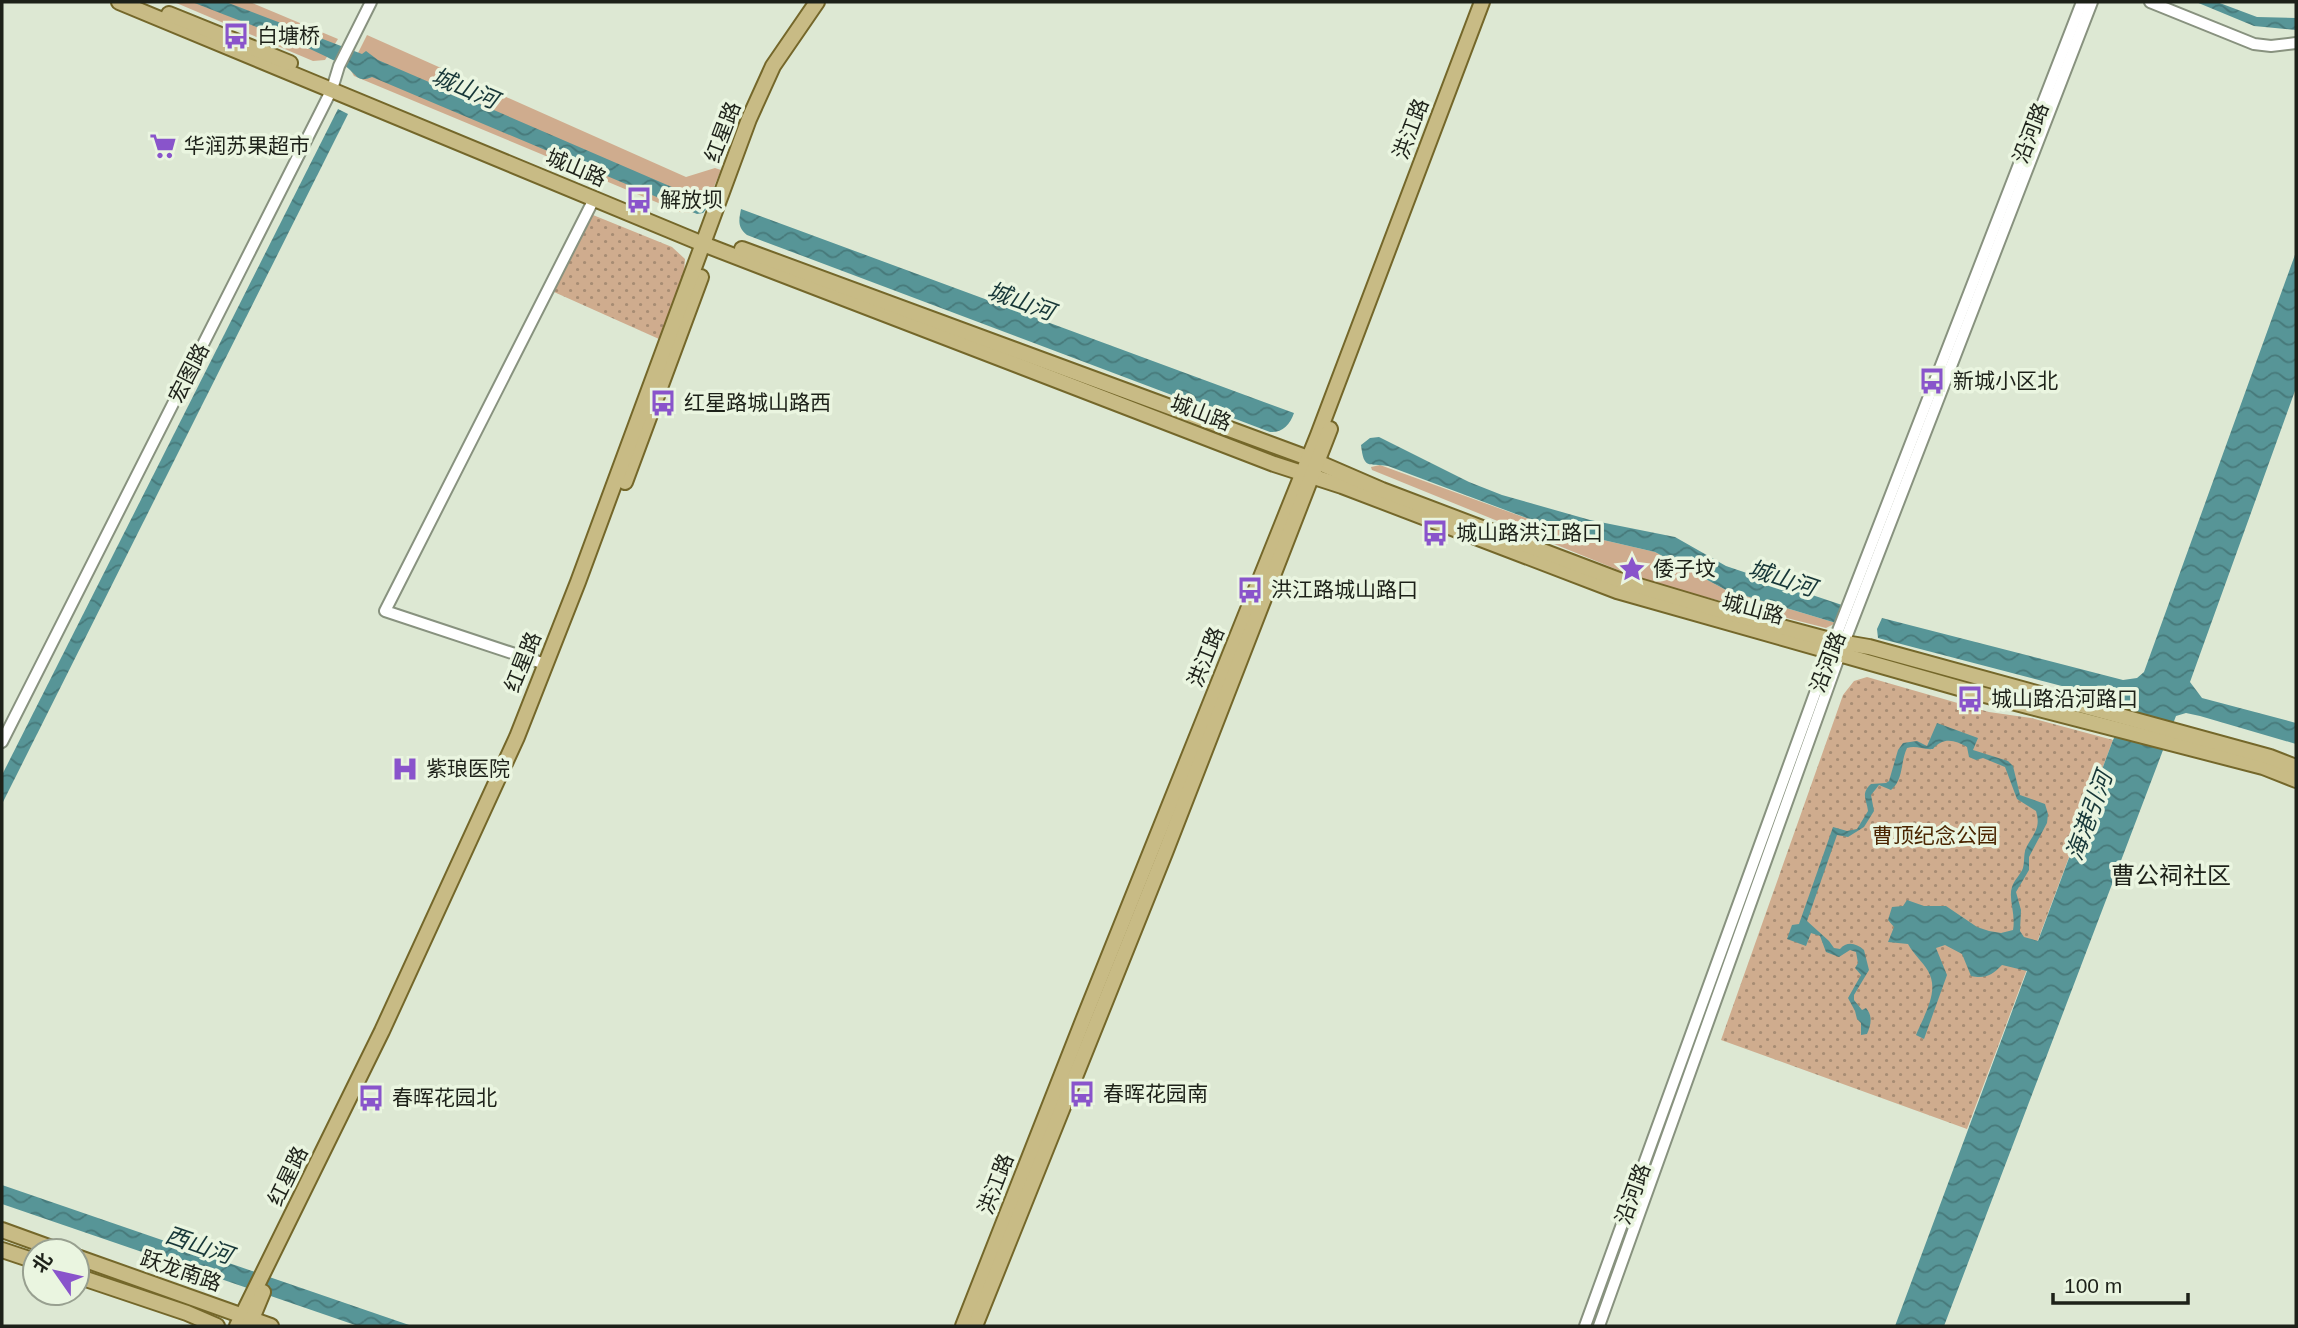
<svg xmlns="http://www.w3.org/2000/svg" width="2298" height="1328" font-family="Helvetica,'Noto Sans SC',sans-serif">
	<defs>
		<pattern id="park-dots" width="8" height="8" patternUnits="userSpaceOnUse" patternTransform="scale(1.75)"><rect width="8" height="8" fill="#cfac8e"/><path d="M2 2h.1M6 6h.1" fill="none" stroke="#a78c73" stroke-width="1.8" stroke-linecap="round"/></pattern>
		<pattern id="water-waves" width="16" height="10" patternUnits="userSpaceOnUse" patternTransform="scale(1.75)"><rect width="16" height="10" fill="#579597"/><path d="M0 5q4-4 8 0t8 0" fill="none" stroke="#47797a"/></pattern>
	</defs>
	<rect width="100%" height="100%" fill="#dde8d3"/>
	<!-- grass -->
	<g fill="#cfac8e">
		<path d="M174 2H250L338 39 325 60 313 61Z"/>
		<path d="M367 35 686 177 715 168 721 170 703 213 680 212 354 76 350 69Z"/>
		<path d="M1380 465 1556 529 1655 552 1726 590 1836 623 1826 628 1690 593 1628 574 1372 470 1371 467Z"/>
	</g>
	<!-- park -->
	<g fill="url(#park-dots)">
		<path d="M593 215 672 247 685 259 684 273 659 339 554 292Z"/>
		<path d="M1867 677 1989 712 2031 718 2113 740 1967 1129 1721 1040 1843 695 1854 681Z"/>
	</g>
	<!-- water -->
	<g fill="url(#water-waves)">
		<path d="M192 2H226L362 54 366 51 378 60 695 197 708 207 703 213 697 214 372 77C360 82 358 78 350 70 345 64 334 61 327 57 283 36 237 20 192 2Z"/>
		<path d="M2196 2H2217L2257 17 2296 18V30L2254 26Z"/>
		<path d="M338 109 348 114 2 804V775Z"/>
		<path d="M741 209 1294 413C1290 425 1282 433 1270 432L747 235C737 227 739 220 741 209Z"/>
		<path d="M2296 252V388L2190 682 2202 698 2296 723V744L2200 716 2186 713 2176 716 1944 1326H1895L2027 971 2002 965C1992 975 1986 979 1971 976L1962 954 1945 945 1936 948 1947 975 1924 1039 1916 1035C1924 1015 1940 991 1928 971 1923 962 1914 955 1908 944L1888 942 1894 927 1888 920 1892 907 1903 906 1907 900 1924 906H1946L1977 927 1989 931 2001 933 2013 930C2016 914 2008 899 2012 887 2014 880 2021 874 2023 868 2025 861 2023 853 2027 846 2034 833 2041 828 2036 811L2017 799 2005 767 1983 758 1976 760 1969 757 1967 747C1955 740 1943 737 1933 749 1923 750 1916 745 1907 748 1900 763 1904 779 1891 790L1879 785 1871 795 1874 811 1864 827 1848 837 1837 835 1807 921 1829 941 1834 948 1840 949C1847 941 1856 943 1864 950L1869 970 1854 995V1000L1862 1010 1866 1008C1873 1016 1871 1025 1867 1034L1861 1035V1023L1857 1019 1855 1011 1848 998 1861 975 1855 968 1858 963 1856 952 1850 950 1839 957 1826 952 1820 936 1811 933 1806 946 1787 939 1792 925 1799 924 1833 827 1847 831 1857 829 1868 811C1867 800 1860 794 1871 784L1886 783 1889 781 1898 750 1903 743 1917 741 1927 746 1937 723 1978 738 1973 750 2008 761 2013 766 2020 795 2045 804 2048 814 2047 823 2029 857V870L2016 892 2021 910 2020 931 2024 937 2038 941 2113 740 2131 704 1878 638 1877 629 1882 618 2123 680 2137 678 2144 672Z"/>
		<path d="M1379 437 1469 482 1502 495 1590 520 1675 537 1726 566 1842 605 1836 623 1726 590 1655 552 1556 529 1388 466C1368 463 1364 470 1361 445L1370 438Z"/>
		<path d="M2 1185 412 1326H358L2 1204Z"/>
	</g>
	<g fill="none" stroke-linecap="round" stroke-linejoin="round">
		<!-- minor casing -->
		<g stroke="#88927f" stroke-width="14">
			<g id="minor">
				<path d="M2150 2 2254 44 2271 46 2296 43"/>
				<path d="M545 664 385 611 594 199"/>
				<path d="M2 742 321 111 332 89 339 66 371 2"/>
				<path d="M1585 1326 1834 641 2082 2"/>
				<path d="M1599 1326 1844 643 2092 2"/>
			</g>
		</g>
		<!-- major casing -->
		<g stroke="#74672a" stroke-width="18">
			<g id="major">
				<path d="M119 2 703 244 1274 464 1342 486 1617 591 1973 692 2263 767 2296 780"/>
				<path d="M169 14 290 63"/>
				<path d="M742 249 1308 458 1382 490 1619 580 1733 614 1834 641 1869 647 2270 757 2296 767"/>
				<path d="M625 482 701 277"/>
				<path d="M2 1230 60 1251"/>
				<path d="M2 1250 35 1261"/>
				<path d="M77 1257 271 1326"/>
				<path d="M77 1276 187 1313 217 1326"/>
				<path d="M237 1326 382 1031 517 737 578 582 749 119 773 66 817 2"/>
				<path d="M249 1326 263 1292"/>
				<path d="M963 1326 1084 1018 1318 435 1482 2"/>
				<path d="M975 1326 1165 853 1330 429"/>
			</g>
		</g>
		<!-- minor -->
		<use href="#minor" stroke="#fff" stroke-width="10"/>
		<!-- major -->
		<use href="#major" stroke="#c8bb85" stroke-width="14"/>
	</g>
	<!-- icons -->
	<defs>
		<g id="bus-bare" transform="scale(2.1)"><path d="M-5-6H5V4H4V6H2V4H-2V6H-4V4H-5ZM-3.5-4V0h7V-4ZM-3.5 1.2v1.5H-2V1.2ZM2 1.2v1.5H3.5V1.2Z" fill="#8954cb" stroke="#eaf5e0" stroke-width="2.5" paint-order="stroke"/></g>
		<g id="supermarket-bare" transform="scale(2.1)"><path d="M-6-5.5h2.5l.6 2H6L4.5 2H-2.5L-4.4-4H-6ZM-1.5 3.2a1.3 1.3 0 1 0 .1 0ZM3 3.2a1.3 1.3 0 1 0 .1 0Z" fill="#8954cb" stroke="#eaf5e0" stroke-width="2.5" paint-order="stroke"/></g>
		<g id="sight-bare" transform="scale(2.1)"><path d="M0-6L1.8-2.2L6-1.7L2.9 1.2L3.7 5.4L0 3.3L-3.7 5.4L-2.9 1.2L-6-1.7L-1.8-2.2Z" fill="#8954cb" stroke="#eaf5e0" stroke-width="2.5" paint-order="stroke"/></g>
		<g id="hospital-bare" transform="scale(2.1)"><path d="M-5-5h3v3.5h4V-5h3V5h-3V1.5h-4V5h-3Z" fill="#8954cb" stroke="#eaf5e0" stroke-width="2.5" paint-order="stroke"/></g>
	</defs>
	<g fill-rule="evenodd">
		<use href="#bus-bare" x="236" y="36"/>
		<use href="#supermarket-bare" x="163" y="146"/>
		<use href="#bus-bare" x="639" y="200"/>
		<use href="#bus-bare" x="1932" y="381"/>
		<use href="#bus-bare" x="663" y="403"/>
		<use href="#bus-bare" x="1435" y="533"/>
		<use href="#sight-bare" x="1632" y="569"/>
		<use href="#bus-bare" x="1250" y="590"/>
		<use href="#bus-bare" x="1970" y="699"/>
		<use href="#hospital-bare" x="405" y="769"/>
		<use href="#bus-bare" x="1082" y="1094"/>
		<use href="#bus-bare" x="371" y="1098"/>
	</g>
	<g text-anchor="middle" stroke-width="7" stroke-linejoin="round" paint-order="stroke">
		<!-- poi labels -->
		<g font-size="21" fill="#1d2119" stroke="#eaf5e0" text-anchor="start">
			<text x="257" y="43">白塘桥</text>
			<text x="184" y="153">华润苏果超市</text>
			<text x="660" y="207">解放坝</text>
			<text x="1953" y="388">新城小区北</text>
			<text x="684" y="410">红星路城山路西</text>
			<text x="1456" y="540">城山路洪江路口</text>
			<text x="1653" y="576">倭子坟</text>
			<text x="1271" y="597">洪江路城山路口</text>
			<text x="1991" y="706">城山路沿河路口</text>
			<text x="426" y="776">紫琅医院</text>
			<text x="1103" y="1101">春晖花园南</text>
			<text x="392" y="1105">春晖花园北</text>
		</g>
		<!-- street labels -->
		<g font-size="21" fill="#1d2119" stroke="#eaf5e0">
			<text transform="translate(1411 129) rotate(-69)" y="7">洪江路</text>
			<text transform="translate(723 132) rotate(-69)" y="7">红星路</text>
			<text transform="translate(2031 133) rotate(-69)" y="7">沿河路</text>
			<text transform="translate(576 168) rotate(23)" y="7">城山路</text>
			<text transform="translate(189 373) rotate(-63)" y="7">宏图路</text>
			<text transform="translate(1201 413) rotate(21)" y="7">城山路</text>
			<text transform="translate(1753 609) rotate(15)" y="7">城山路</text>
			<text transform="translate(1206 657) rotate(-68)" y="7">洪江路</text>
			<text transform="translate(523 662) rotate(-68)" y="7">红星路</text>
			<text transform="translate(1828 662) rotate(-69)" y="7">沿河路</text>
			<text transform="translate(288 1176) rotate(-64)" y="7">红星路</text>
			<text transform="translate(996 1184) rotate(-69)" y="7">洪江路</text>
			<text transform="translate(1633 1194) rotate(-70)" y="7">沿河路</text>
			<text transform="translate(181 1271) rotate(19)" y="7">跃龙南路</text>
		</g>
		<!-- park labels -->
		<g font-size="21" fill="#4a2500" stroke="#eaf5e0">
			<text x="1935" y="843">曹顶纪念公园</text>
		</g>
		<!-- water labels -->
		<g font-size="23" font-style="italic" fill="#173738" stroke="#eaf5e0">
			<text transform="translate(465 88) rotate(23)" y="8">城山河</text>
			<text transform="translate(1021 301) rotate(20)" y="8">城山河</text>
			<text transform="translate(1782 578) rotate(18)" y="8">城山河</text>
			<text transform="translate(2089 816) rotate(-70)" y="8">海港引河</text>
			<text transform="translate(199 1245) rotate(19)" y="8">西山河</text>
		</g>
		<!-- quarter labels -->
		<g font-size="24" fill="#1d2119" stroke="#eaf5e0">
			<text x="2171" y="884">曹公祠社区</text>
		</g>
	</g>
	<!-- border -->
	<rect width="2298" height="1328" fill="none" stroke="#1d2119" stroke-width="7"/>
	<!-- north arrow -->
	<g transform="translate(56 1272) rotate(304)"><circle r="33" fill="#eaf5e0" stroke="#98a090" stroke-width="2"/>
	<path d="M0-5L12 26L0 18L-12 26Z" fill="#8954cb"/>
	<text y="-10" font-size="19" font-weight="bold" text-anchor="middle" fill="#1d2119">北</text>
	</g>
	<!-- scale -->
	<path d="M2053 1293v10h135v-10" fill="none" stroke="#1d2119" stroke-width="3.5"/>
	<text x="2064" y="1293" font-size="21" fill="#1d2119" stroke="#eaf5e0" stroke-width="5" paint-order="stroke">100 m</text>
</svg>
